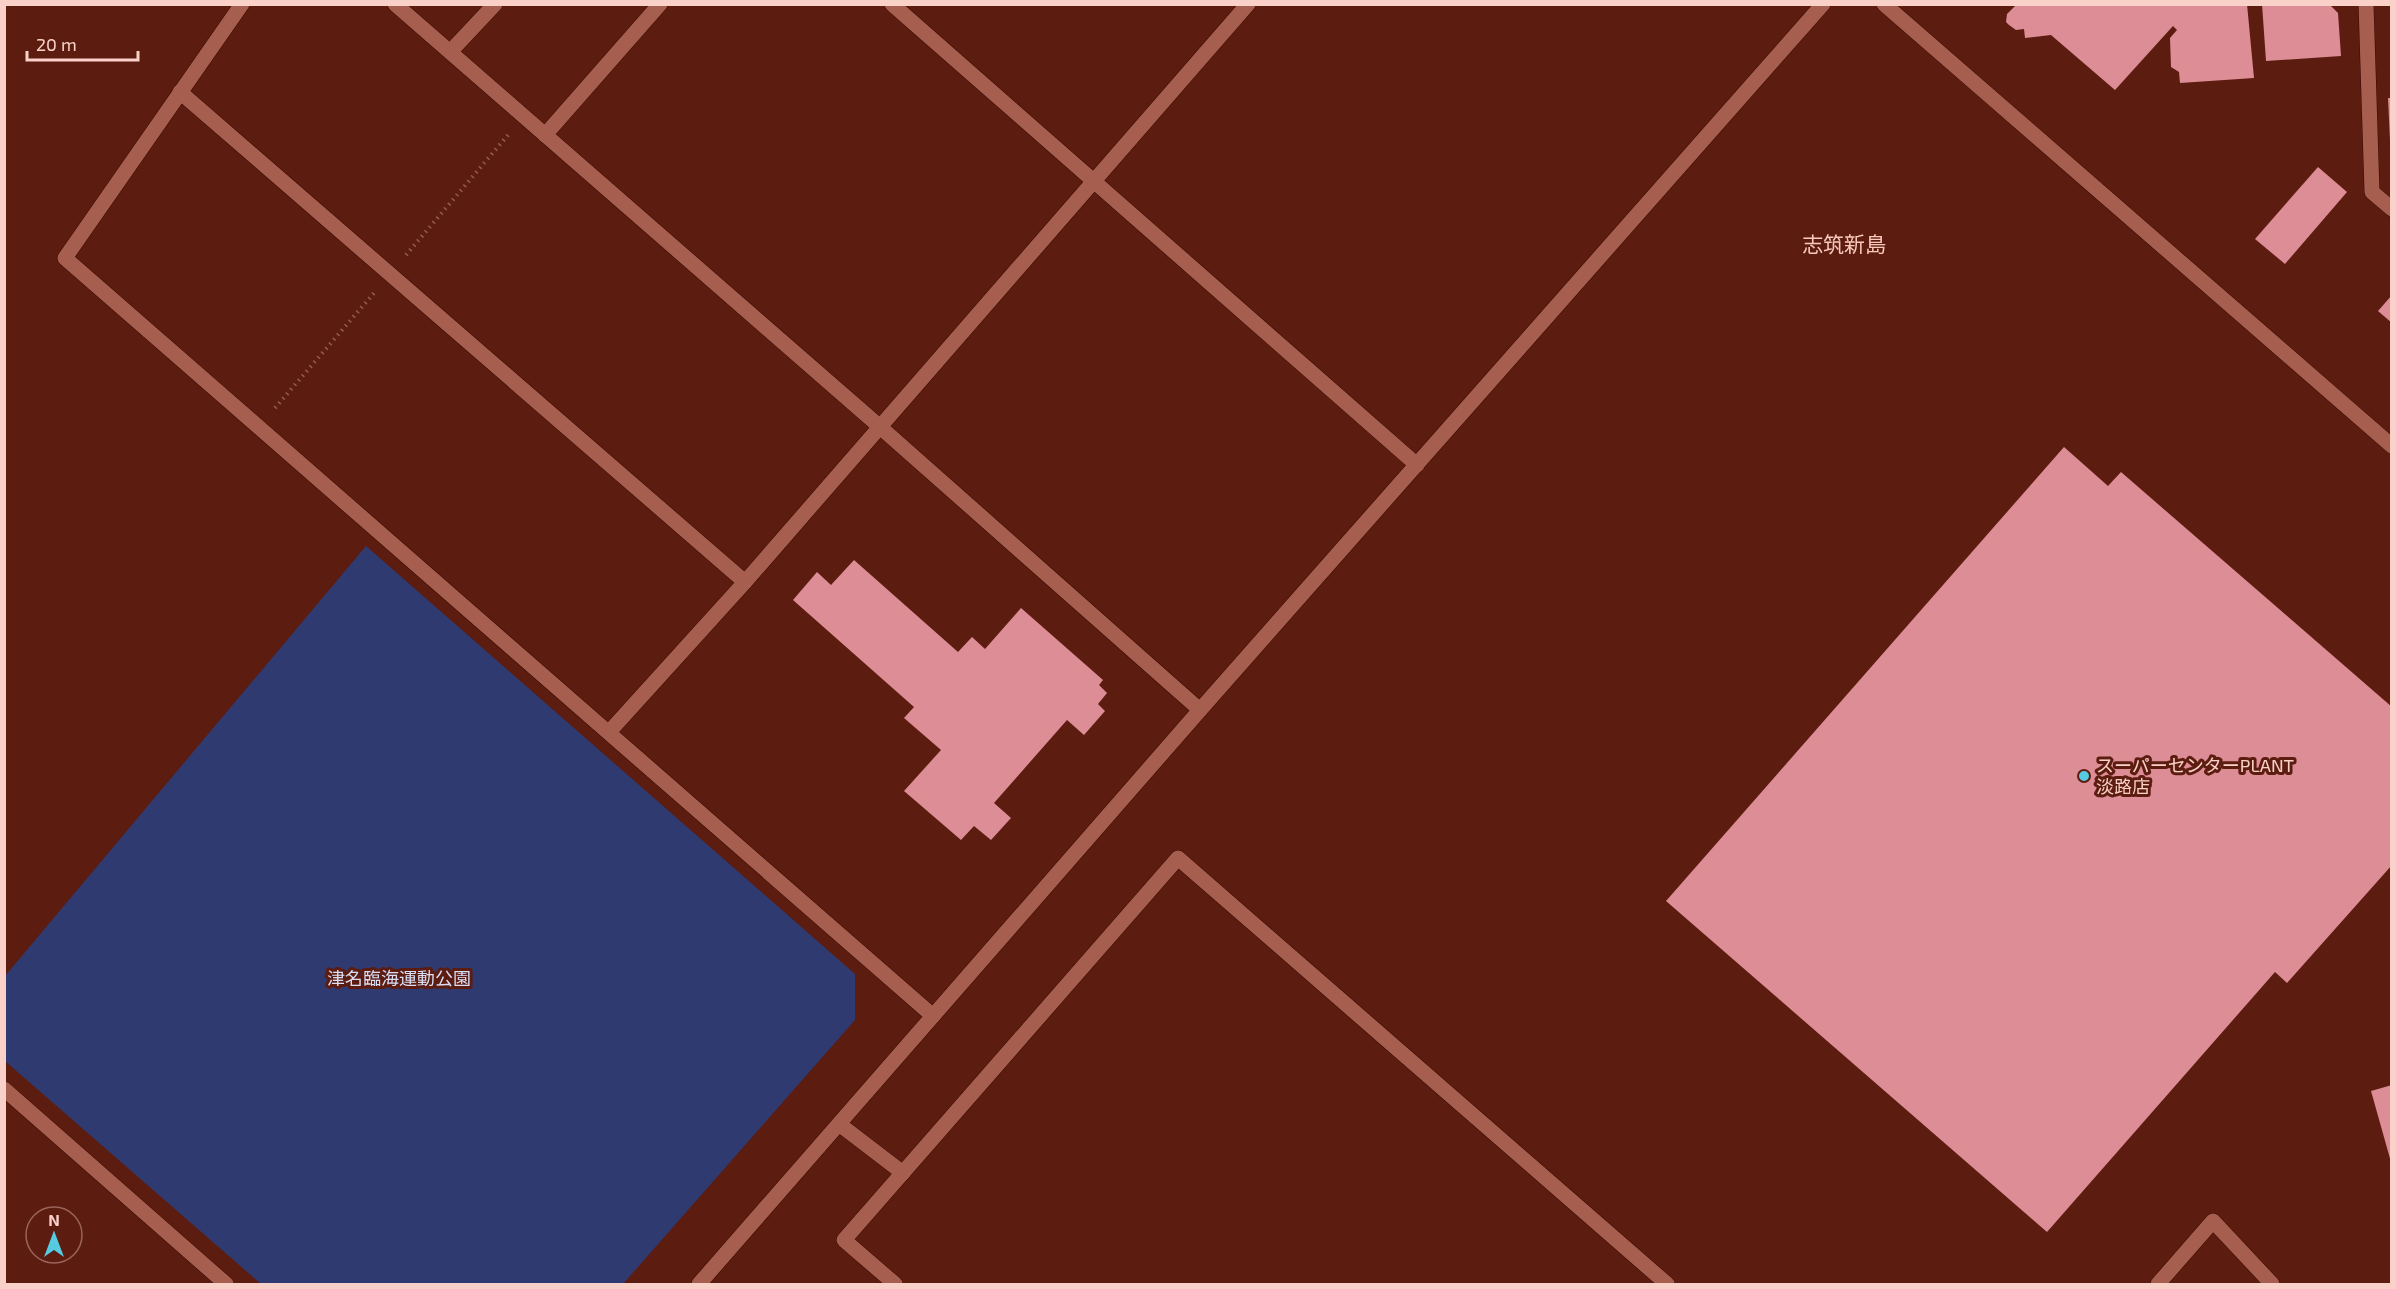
<svg xmlns="http://www.w3.org/2000/svg" width="2396" height="1289" font-family="'Exo 2','Noto Sans JP',sans-serif">
	<rect width="100%" height="100%" fill="#5c1c10"/>
	<!-- green -->
	<path fill="#2f3a71" d="M366 546 855 974V1020L623 1284H261L5 1061V976Z"/>
	<!-- building -->
	<g fill="#dd8d96">
		<path d="M2017 4H2247L2254 78 2180 83 2179 72 2171 67 2170 38 2177 30 2173 26 2115 90 2051 35 2025 38 2024 29 2016 30 2009 25 2006 22 2007 14Z"/>
		<path d="M2262 4H2329L2338 13 2341 56 2266 61Z"/>
		<path d="M2388 98H2392V140H2390Z"/>
		<path d="M2318 167 2347 192 2285 264 2255 239Z"/>
		<path d="M2392 295V323L2378 311Z"/>
		<path d="M2064 447 2108 486 2121 472 2392 707V865L2287 983 2275 972 2047 1232 1666 901Z"/>
		<path d="M854 560 958 652 972 637 985 649 1021 608 1103 680 1099 685 1107 693 1098 704 1105 711 1084 735 1067 720 994 803 1011 818 991 840 974 826 961 840 904 791 941 750 904 718 914 707 793 600 817 572 831 585Z"/>
		<path d="M2392 1085V1162H2391L2371 1091Z"/>
	</g>
	<g fill="none" stroke-linecap="round" stroke-linejoin="round">
		<!-- lane casing -->
		<g stroke="#390802" stroke-width="16">
			<g id="lane">
				<path d="M4 1089 226 1284"/>
				<path d="M839 1124 903 1173"/>
				<path d="M895 1284 844 1240 1178 858 1667 1284"/>
				<path d="M2158 1284 2213 1221 2272 1284"/>
			</g>
		</g>
		<!-- street casing -->
		<g stroke="#390802" stroke-width="16">
			<g id="street">
				<path d="M242 4 65 258 933 1016"/>
				<path d="M395 4 879 426 1200 710"/>
				<path d="M892 4 1417 465"/>
				<path d="M2366 4 2372 192 2392 209"/>
				<path d="M450 52 495 4"/>
				<path d="M180 92 745 582"/>
				<path d="M545 135 660 4"/>
				<path d="M610 731 745 582 1248 4"/>
			</g>
		</g>
		<!-- secondary casing -->
		<g stroke="#390802" stroke-width="16">
			<g id="secondary">
				<path d="M1884 4 2392 446"/>
				<path d="M699 1284 1200 710 1823 4"/>
			</g>
		</g>
		<!-- path -->
		<g stroke="#945c51" stroke-width="4" stroke-dasharray="1.5 4.5" stroke-linecap="butt">
			<path d="M406 255 508 135"/>
			<path d="M275 408 374 293"/>
		</g>
		<!-- lane -->
		<use href="#lane" stroke="#a65e4f" stroke-width="15"/>
		<!-- street -->
		<use href="#street" stroke="#a65e4f" stroke-width="15"/>
		<!-- secondary -->
		<use href="#secondary" stroke="#a65e4f" stroke-width="15"/>
	</g>
	<!-- markers -->
	<circle fill="#55cae0" stroke="#5c1c10" stroke-width="2" cx="2084" cy="776" r="6"/>
	<g text-anchor="middle" stroke-width="6" stroke-linejoin="round" paint-order="stroke">
		<!-- poi labels -->
		<g font-size="18" fill="#fad1c8" stroke="#5c1c10" text-anchor="start">
			<text x="2096" y="772">スーパーセンターPLANT<tspan x="2096" dy="21">淡路店</tspan></text>
		</g>
		<!-- park labels -->
		<g font-size="18" fill="#d7def6" stroke="#5c1c10">
			<text x="399" y="985">津名臨海運動公園</text>
		</g>
		<!-- quarter labels -->
		<g font-size="21" fill="#fac9be" stroke="#5c1c10">
			<text x="1844" y="252">志筑新島</text>
		</g>
	</g>
	<!-- border -->
	<rect width="2396" height="1289" fill="none" stroke="#fad1c8" stroke-width="12"/>
	<!-- north arrow -->
	<g transform="translate(54 1235)"><circle r="28" fill="#5c1c10" stroke="#9b645a" stroke-width="1.5"/>
	<path d="M0-4.5L10 22L0 15L-10 22Z" fill="#55cae0"/>
	<text y="-9" font-size="16" font-weight="bold" text-anchor="middle" fill="#fad1c8">N</text>
	</g>
	<!-- scale -->
	<path d="M27 51v9h111v-9" fill="none" stroke="#fad1c8" stroke-width="3"/>
	<text x="36" y="51" font-size="18" fill="#fad1c8" stroke="#5c1c10" stroke-width="4.5" paint-order="stroke">20 m</text>
</svg>
